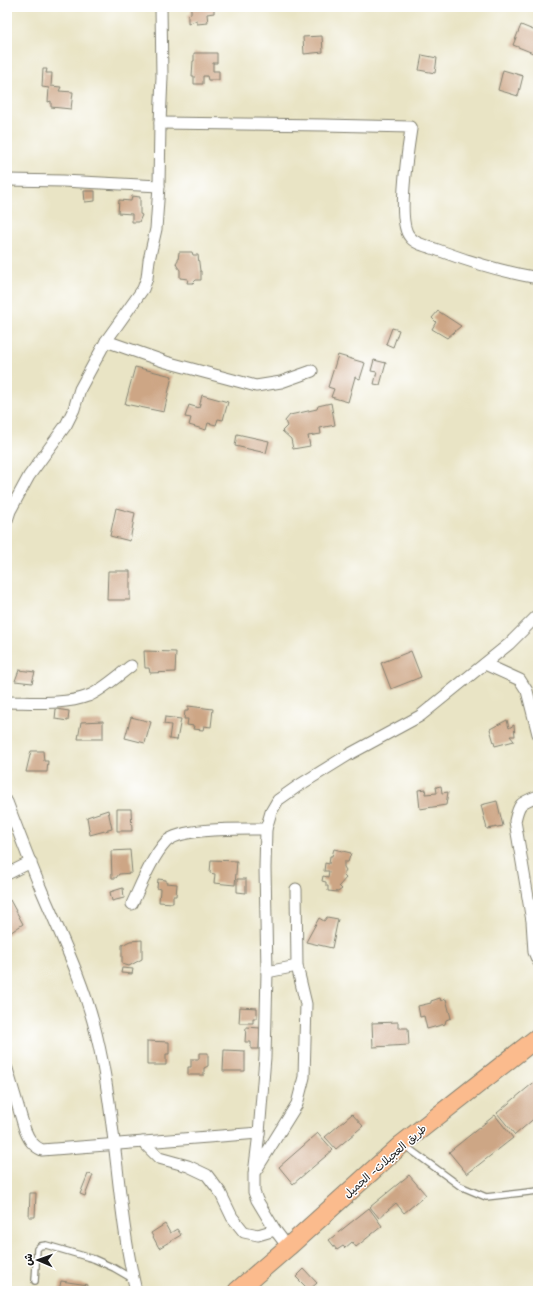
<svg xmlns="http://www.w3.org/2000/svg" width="545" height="1298" font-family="'Shantell Sans','Playpen Sans Arabic',sans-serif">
	<rect width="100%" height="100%" fill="#fff"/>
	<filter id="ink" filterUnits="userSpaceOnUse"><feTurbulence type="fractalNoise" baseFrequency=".025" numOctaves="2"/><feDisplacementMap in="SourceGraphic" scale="8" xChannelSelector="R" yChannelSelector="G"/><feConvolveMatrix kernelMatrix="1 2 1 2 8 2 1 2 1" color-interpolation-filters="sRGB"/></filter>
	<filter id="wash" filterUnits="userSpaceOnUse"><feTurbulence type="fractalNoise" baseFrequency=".012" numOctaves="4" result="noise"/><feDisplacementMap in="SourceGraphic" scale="16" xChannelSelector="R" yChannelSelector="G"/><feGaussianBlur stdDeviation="0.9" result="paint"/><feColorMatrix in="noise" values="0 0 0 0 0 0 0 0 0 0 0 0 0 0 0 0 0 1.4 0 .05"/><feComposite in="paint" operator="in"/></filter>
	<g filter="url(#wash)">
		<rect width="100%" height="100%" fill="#e9e4c5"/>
		<g id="blocks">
			<!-- building -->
			<g fill="#cda685">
				<path d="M191 7H214V13L207 14 208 23 197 24V20L188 24V15L191 14Z"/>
				<path d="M521 25 538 32V55L513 45Z"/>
				<path d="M322 36 323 52 304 54 303 37Z"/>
				<path d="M194 53H217V63H213V71H219V80H208L207 76H203V84H194V76H192L193 61H194Z"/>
				<path d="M422 55 437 58 435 73 419 70Z"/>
				<path d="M43 69H47L46 73H52L51 86 61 87 59 91 73 92 71 109 51 107V101L48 102 49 88 42 87Z"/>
				<path d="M503 70 523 76 518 96 498 90Z"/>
				<path d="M84 191H95V201L85 202Z"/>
				<path d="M132 196 140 197V214L142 215 139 222H132V214L118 213 119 200 131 201Z"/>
				<path d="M179 252H192L193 255H198L200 271H201V280H196L193 283H187L188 279 180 278V270L177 266 176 263 178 260Z"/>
				<path d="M438 311 461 326 447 338 432 329 436 322 432 318Z"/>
				<path d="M392 328 399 330 393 347 386 344Z"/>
				<path d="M338 355 365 363 360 379 355 377 348 402 331 397 334 389 328 387Z"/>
				<path d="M374 360 386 363 380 385 374 384 377 372 371 371Z"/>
				<path d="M135 367 172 376 164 412 125 404Z"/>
				<path d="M202 395 228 402 223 420 218 419 216 425 208 423 206 430 189 425 191 418 185 417 189 405 199 408Z"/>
				<path d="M331 403 335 425 320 428 321 434 308 436 310 446 293 449 291 439 282 431 287 426 285 421 290 415 317 409 318 406Z"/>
				<path d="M237 434 269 441 266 453 235 446Z"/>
				<path d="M116 508 135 513 130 541 110 536Z"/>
				<path d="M108 571H130V600H107Z"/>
				<path d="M144 651 176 652 175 672 150 673 149 668H145Z"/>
				<path d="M411 651 421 677 391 689 381 663Z"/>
				<path d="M19 670 35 672 32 683 15 681Z"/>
				<path d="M188 706 213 709 211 727 204 726 203 730 193 729 194 726 187 725 188 719H184L185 711H188Z"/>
				<path d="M56 709 69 711 68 721 55 719Z"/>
				<path d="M131 717 151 722 145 743 125 738Z"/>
				<path d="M165 717 181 719 177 740 169 739 171 725 164 724Z"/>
				<path d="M507 720 509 728 514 725 515 736H510L514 741 495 746 490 729Z"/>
				<path d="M103 721V739H78L81 722Z"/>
				<path d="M31 751H43L44 761H48L47 772H26Z"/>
				<path d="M441 786 442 793 448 792 446 805 420 809 418 790 426 789 425 794 437 793 436 787Z"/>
				<path d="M497 801 503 826 487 829 481 805Z"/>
				<path d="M117 809H131L132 831H117Z"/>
				<path d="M108 810 112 829 90 835 87 817Z"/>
				<path d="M334 849 351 853 348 862H344V867L346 870 343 875 346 878 339 886 342 889 338 892 328 891V886H326V882L322 881 323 876 328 877 329 871H324L325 863 329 864 330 856H332Z"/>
				<path d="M130 850 132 873 119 874 116 878H112L111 851Z"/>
				<path d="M211 860 237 861 235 885 214 883 215 874 210 873Z"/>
				<path d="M158 879 166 880V883L177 884 176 896H173V903L159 902 160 889 157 888Z"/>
				<path d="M237 879H246V893L237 892Z"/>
				<path d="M123 888 124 898 112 901 110 892Z"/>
				<path d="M10 900 23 924 7 935V901Z"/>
				<path d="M327 917 338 919 332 948 306 942 319 918 324 921Z"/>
				<path d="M142 940V959L129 966 122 964V945L130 941Z"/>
				<path d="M122 968 133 969 132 974 121 973Z"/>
				<path d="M440 998 441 1001 446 999 451 1018 446 1020 445 1024 427 1029 424 1016 420 1017 418 1006 431 1003V1001Z"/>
				<path d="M240 1007 257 1008V1018H253V1023H239Z"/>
				<path d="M398 1022V1028H408L409 1045 373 1047 372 1023Z"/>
				<path d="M246 1027 260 1028 259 1049H251V1042H245Z"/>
				<path d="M147 1041 169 1042V1054H166V1065H147Z"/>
				<path d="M224 1050 245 1051V1071H223Z"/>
				<path d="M199 1053H208V1066L204 1068V1075H188V1067H191V1059H199Z"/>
				<path d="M538 1079V1115L515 1135 497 1113Z"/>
				<path d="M352 1114 363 1126 336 1149 325 1137Z"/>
				<path d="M495 1115 513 1138 467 1174 449 1152Z"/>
				<path d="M318 1133 333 1150 293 1184 279 1167Z"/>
				<path d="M88 1174 93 1175 85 1196 80 1194Z"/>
				<path d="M409 1175 426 1195 404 1213 396 1203 379 1218 370 1207Z"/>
				<path d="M30 1193H36L35 1217H29Z"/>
				<path d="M369 1208 382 1226 356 1247 352 1242 345 1248 343 1246 337 1250 329 1240Z"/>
				<path d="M165 1224 170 1233 177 1229 181 1235 159 1248 151 1233Z"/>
				<path d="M304 1269 317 1283 309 1290 296 1277Z"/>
				<path d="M61 1281 88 1285 87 1291H59Z"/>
			</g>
		</g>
	</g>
	<g filter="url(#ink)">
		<use href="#blocks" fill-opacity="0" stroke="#828070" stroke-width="1"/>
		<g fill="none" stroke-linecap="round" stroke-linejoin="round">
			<!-- lane casing -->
			<g stroke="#828070" stroke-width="8">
				<g id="lane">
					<path d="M404 1145 460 1186 486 1197 538 1191"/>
					<path d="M35 1281 37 1249 40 1246 46 1245 94 1259 114 1268 133 1279"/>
				</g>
			</g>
			<!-- street casing -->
			<g stroke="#828070" stroke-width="13">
				<g id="street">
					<path d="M160 123 324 125 410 127 411 129C408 149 396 223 410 237 415 244 427 246 435 249 467 261 504 272 538 278"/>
					<path d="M7 180 63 181 159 186"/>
					<path d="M106 341 166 362 256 386 281 382 312 371"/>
					<path d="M7 520 10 511 29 476 66 425 74 409 80 389 106 341 143 289 147 278 149 260 156 229 159 186 160 123 162 77 161 7"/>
					<path d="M485 664 520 680 527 691 538 734"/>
					<path d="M7 702C32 702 65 705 88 696 100 692 120 674 131 666"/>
					<path d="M538 796C520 803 519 803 515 821L532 921 534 952 538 961"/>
					<path d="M7 802C18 831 29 860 41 889 61 936 84 983 96 1033 117 1118 116 1206 136 1291"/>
					<path d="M7 874 31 862"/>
					<path d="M132 904C141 885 152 857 166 842 180 827 245 829 266 829"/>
					<path d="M267 972 297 966"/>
					<path d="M7 1069 25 1130C29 1140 33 1146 42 1150L259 1133"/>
					<path d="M143 1142 159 1158 188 1166 207 1175 220 1192 232 1217 244 1232 258 1235 275 1230"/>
					<path d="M256 1170 297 1104 304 1077 306 1004 297 966 296 889"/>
					<path d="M288 1247 275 1230 257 1200 254 1192V1174L259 1133 265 1057 267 972 265 868 266 829 271 812 278 800 298 786 348 755 420 716 509 644 538 615"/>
				</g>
			</g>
			<!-- primary casing -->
			<g stroke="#828070" stroke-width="20">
				<path id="primary" d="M237 1291 288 1247 402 1144 538 1037"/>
			</g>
			<!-- lane -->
			<use href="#lane" stroke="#fff" stroke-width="5.5"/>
			<!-- street -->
			<use href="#street" stroke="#fff" stroke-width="11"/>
			<!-- primary -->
			<use href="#primary" stroke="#fbbb8d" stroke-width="18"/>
		</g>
	</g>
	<g text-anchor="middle" stroke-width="3" stroke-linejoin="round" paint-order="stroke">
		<!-- street labels -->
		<g font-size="11" fill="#1c1c1c" stroke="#fff">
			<text transform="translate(385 1161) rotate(-41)" y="4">طريق العجيلات- الجميل</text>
		</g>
	</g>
	<!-- margin -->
	<rect width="545" height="1298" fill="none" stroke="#fff" stroke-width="24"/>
	<!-- north arrow -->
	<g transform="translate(38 1260) rotate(272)" stroke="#ffffff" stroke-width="3" paint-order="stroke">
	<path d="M0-3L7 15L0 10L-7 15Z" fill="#1c1c1c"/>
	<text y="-6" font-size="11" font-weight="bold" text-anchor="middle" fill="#1c1c1c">ش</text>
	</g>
</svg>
